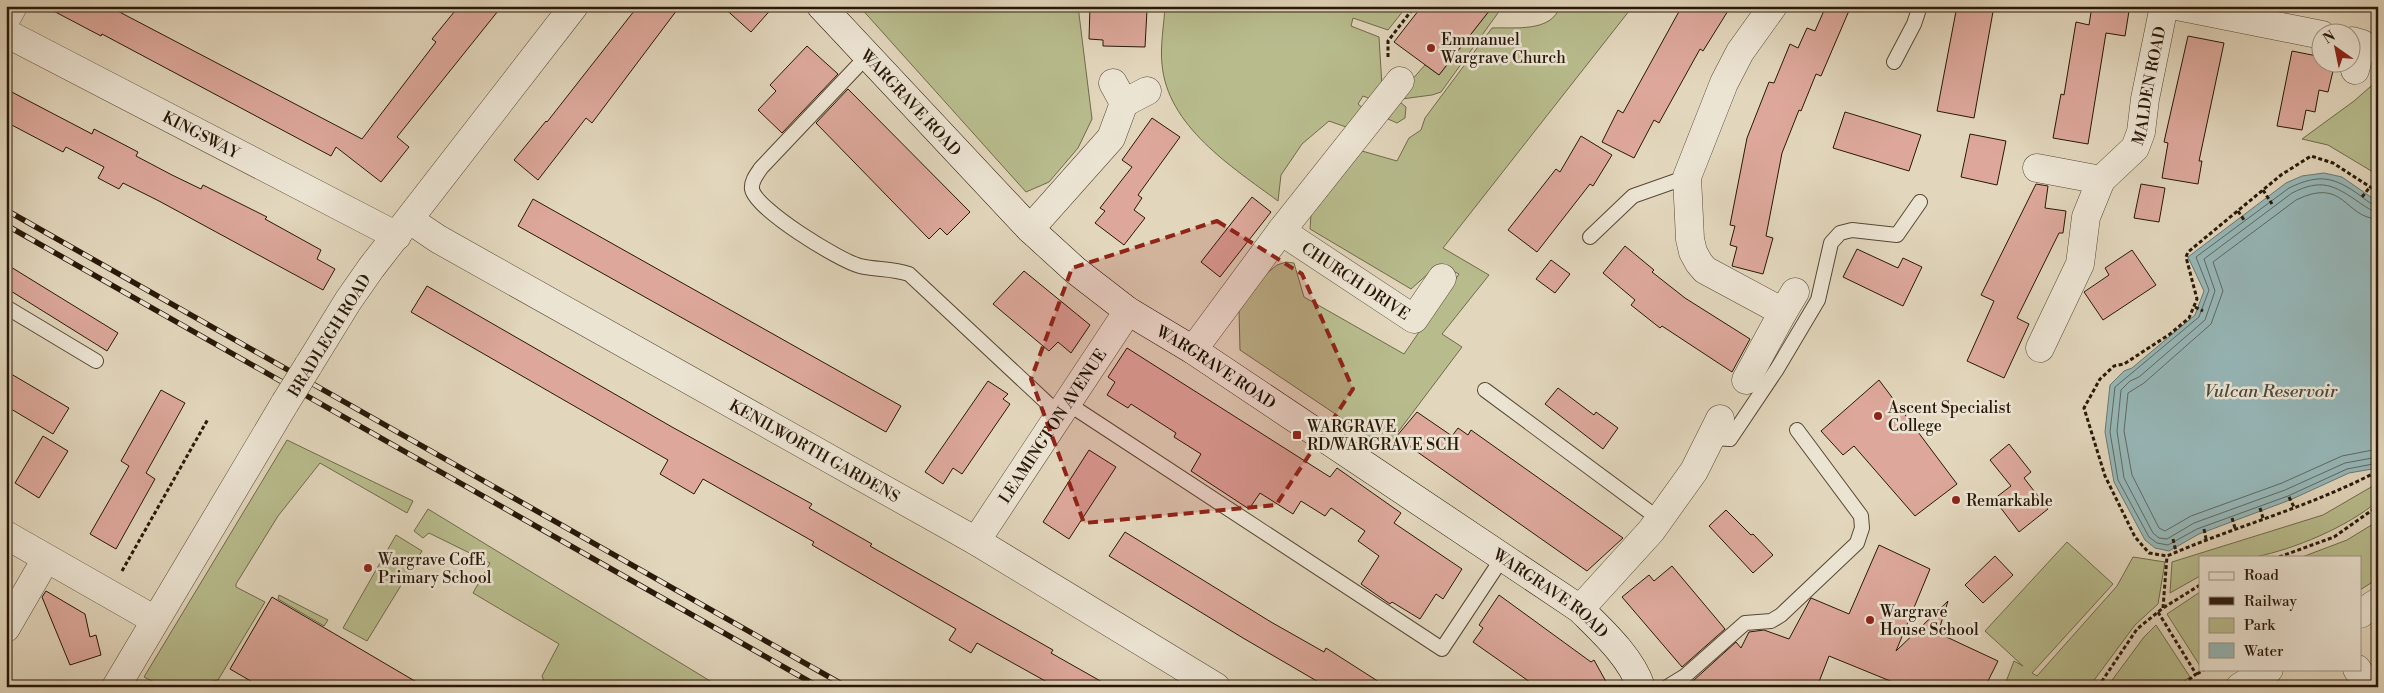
<svg xmlns="http://www.w3.org/2000/svg" width="2384" height="693" font-family="'Libre Bodoni',serif">
	<rect width="100%" height="100%" fill="#e2d6bc"/>
	<filter id="stains"><feTurbulence type="fractalNoise" baseFrequency=".004" numOctaves="4"/><feColorMatrix values="0 0 0 0 .2 0 0 0 0 .09 0 0 0 0 .02 0 0 0 .5 -.17"/></filter>
	<radialGradient id="worn" r=".72"><stop offset=".6" stop-color="#630" stop-opacity="0"/><stop offset="1" stop-color="#630" stop-opacity=".3"/></radialGradient>
	<!-- green -->
	<g fill="#b8bc8d" stroke="#706a4a">
		<path d="M859 6H1078L1092 119 1078 148 1049 182 1026 192Z"/>
		<path d="M1165 6H1407L1388 30 1353 18 1351 26 1379 37 1382 86 1371 99 1363 96 1358 104 1364 109 1349 128 1329 121 1302 144 1281 175 1278 201C1232 167 1167 126 1162 64 1160 46 1164 25 1165 6Z"/>
		<path d="M1493 6H1503L1441 92 1432 95 1394 100 1425 65 1439 75Z"/>
		<path d="M1560 6H1633L1443 248 1489 275 1442 334 1462 347 1386 448 1240 350 1239 309 1266 274 1277 265 1286 262 1294 263 1304 297 1404 354 1459 274 1439 264 1411 289 1310 229 1311 215 1362 151 1397 161 1409 138 1421 130 1425 118 1492 28C1514 27 1552 33 1560 6Z"/>
		<path d="M2378 80V175L2328 145 2302 139 2354 101Z"/>
		<path d="M1400 102 1406 107 1405 118 1397 123 1388 119Z"/>
		<path d="M287 440 413 501 407 513 320 463 278 516 236 584V587L265 602 218 680C190 686 171 692 144 677Z"/>
		<path d="M2378 483V501C2347 527 2295 549 2255 557 2238 560 2218 557 2200 557V576L2170 593 2172 562 2323 515Z"/>
		<path d="M428 509 720 687H554L544 681 542 676 559 644 473 593 490 563 429 533 423 538 414 531Z"/>
		<path d="M2378 521V587L2374 581 2360 590V557H2302L2347 540Z"/>
		<path d="M396 535 422 551 367 641 343 628Z"/>
		<path d="M2067 542 2113 584 2032 673 2037 676 2117 586 2133 557 2165 562 2158 604 2135 625 2089 687H2004L2014 661 2023 666 1985 631Z"/>
		<path d="M2200 592V666L2167 614Z"/>
		<path d="M279 595 281 596 328 620 324 626 278 599Z"/>
		<path d="M2156 625 2190 677 2174 687H2107L2144 637Z"/>
	</g>
	<!-- water -->
	<path fill="#96b7b8" stroke="#6a7772" d="M2324 173 2342 177 2378 202V468L2349 473 2290 500 2199 534 2169 551 2155 548 2145 540 2114 482 2105 432 2110 385 2124 371 2132 368 2195 315 2204 291 2188 257 2286 183 2302 176Z"/>
	<g fill="none" stroke-linecap="round" stroke-linejoin="round">
		<!-- shore -->
		<g stroke="#5f6860" stroke-width="1">
			<path d="M2378 205C2371 205 2366 200 2361 196 2334 177 2320 173 2289 188L2196 257 2209 290 2199 317 2115 387 2110 432 2118 480 2149 537 2157 543 2168 545 2197 529 2288 496 2347 469 2378 463"/>
			<path d="M2378 212C2371 211 2366 207 2360 203 2334 185 2322 178 2292 193L2204 259 2215 291 2205 320 2139 377 2130 381 2121 390 2117 431 2124 478 2153 533 2159 538 2167 539 2194 523 2285 490 2345 463 2378 457"/>
			<path d="M2378 219C2344 218 2345 176 2296 200L2213 262 2223 291 2211 324 2144 383 2128 393 2124 431 2132 475 2159 528 2165 531 2191 516 2282 483 2342 456 2378 449"/>
		</g>
	</g>
	<!-- building -->
	<g fill="#dda89b" stroke="#281808">
		<path d="M44 6H108L362 139 436 42 432 39 459 6H502L397 137 409 147 381 182 336 147 331 156 102 34 101 36Z"/>
		<path d="M638 6H680L592 123 586 118 538 180 514 160 546 121 547 122Z"/>
		<path d="M722 6H774L751 32Z"/>
		<path d="M1090 6H1126V9L1147 10 1145 47 1103 46V40L1089 39Z"/>
		<path d="M1422 6H1493L1439 75 1394 42Z"/>
		<path d="M1682 6H1731L1703 51 1700 49 1659 123 1654 120 1634 158 1602 142 1618 110 1623 113Z"/>
		<path d="M1826 6H1851L1821 76 1816 74 1801 111 1799 110 1782 153 1766 236 1773 238 1763 274 1732 266 1737 247 1730 245 1735 226 1730 225 1747 138 1769 82 1774 83 1790 44 1798 48 1807 28 1815 31Z"/>
		<path d="M1957 6H1994L1974 118 1937 111Z"/>
		<path d="M2092 6 2129 11 2125 36 2106 33 2088 144 2053 138 2061 94 2064 95 2076 22 2089 25Z"/>
		<path d="M2188 36 2224 43 2199 161H2202L2198 184 2162 178 2168 143 2164 142Z"/>
		<path d="M807 46 838 74 782 133 758 110 776 91 770 85Z"/>
		<path d="M2292 51 2322 57V62H2328L2326 69 2333 71 2328 92 2319 90 2315 112 2306 110 2302 130 2277 126Z"/>
		<path d="M6 89 92 134 94 129 138 152 136 156 172 175 201 189 203 185 267 217 265 219 321 250 317 259 335 269 323 290 159 201 123 183 119 189 98 178 104 167 66 147 63 152 6 122Z"/>
		<path d="M848 89 970 212 947 235 940 228 929 239 816 123Z"/>
		<path d="M1845 112 1921 135 1909 171 1833 148Z"/>
		<path d="M1152 118 1180 137 1138 195 1142 198 1134 210 1145 218 1124 245 1095 223 1105 211 1100 208 1132 167 1122 160Z"/>
		<path d="M1970 134 2006 141 1997 185 1961 177Z"/>
		<path d="M1581 136 1612 155 1593 186 1590 184 1537 252 1508 230 1556 169 1560 172Z"/>
		<path d="M2036 184 2048 186 2045 208 2066 211 2063 233H2059L2017 318 2029 324 2004 378 1967 361 1994 301 1981 295Z"/>
		<path d="M2141 184 2165 188 2159 222 2134 218Z"/>
		<path d="M1252 197 1271 212 1220 277 1201 262Z"/>
		<path d="M533 199 901 406 886 432 518 226Z"/>
		<path d="M1625 246 1654 270 1652 272 1685 298 1750 339 1732 372 1662 326 1660 328 1631 305 1635 300 1603 273Z"/>
		<path d="M1857 249 1898 268 1903 258 1922 267 1903 306 1843 277Z"/>
		<path d="M2132 250 2156 285 2103 320 2084 292 2109 275 2105 268Z"/>
		<path d="M1551 260 1570 274 1555 293 1536 279Z"/>
		<path d="M6 264 118 333 107 351 6 288Z"/>
		<path d="M1024 271 1090 325 1071 353 1058 342 1049 351 993 304Z"/>
		<path d="M427 286 672 427 812 504 809 508 872 544 870 546 1053 650 1051 653 1111 687H1056L977 643 971 653 949 640 956 629 812 545 814 542 703 479 694 494 660 474 668 460 411 312Z"/>
		<path d="M1127 348 1330 477 1337 468 1401 513 1394 523 1462 569 1443 599 1436 594 1420 619 1392 602 1390 604 1361 584 1379 556 1358 541 1365 531 1331 508 1325 516 1301 501 1293 514 1260 493 1249 509 1191 471 1201 454 1174 437 1176 433 1131 404 1128 408 1107 395 1115 382 1108 377Z"/>
		<path d="M6 371 69 408 53 434 6 406Z"/>
		<path d="M1879 380 1957 484 1915 516 1854 446 1843 455 1821 431Z"/>
		<path d="M988 381 1008 394 1003 399 1010 404 962 474 953 468 943 484 925 472Z"/>
		<path d="M1558 388 1594 415 1596 412 1618 428 1603 449 1545 404Z"/>
		<path d="M161 390 185 403 146 473 155 479 116 549 90 534 129 466 121 461Z"/>
		<path d="M1417 412 1452 436 1458 428 1468 435 1471 430 1623 538 1587 571 1396 437Z"/>
		<path d="M43 436 68 451 39 498 15 483Z"/>
		<path d="M2009 444 2031 472 2024 478 2048 509 2019 532 1994 499 2011 486 1990 460Z"/>
		<path d="M1089 450 1116 467 1069 539 1043 522Z"/>
		<path d="M1726 510 1751 535 1753 534 1773 555 1753 573 1709 526Z"/>
		<path d="M1125 532 1271 622 1324 652 1326 648 1387 687H1327L1243 638 1109 556Z"/>
		<path d="M1879 545 1930 569 1896 651 1948 601 1938 633 1998 661 1985 687H1905L1829 656 1817 687H1731L1718 681 1714 687H1698L1693 681 1736 642 1741 648 1749 632 1764 630 1789 639 1811 598 1849 614Z"/>
		<path d="M1995 556 2013 575 1983 603 1965 585Z"/>
		<path d="M1672 566 1725 629 1682 667 1622 597 1649 575 1654 581Z"/>
		<path d="M46 591 85 614 90 637 96 635 101 655 70 665 42 597Z"/>
		<path d="M1499 595 1591 662 1594 660 1609 687H1537L1473 642 1483 628 1479 625Z"/>
		<path d="M272 597 425 687H261L230 669Z"/>
	</g>
	<g fill="none" stroke-linecap="round" stroke-linejoin="round">
		<!-- lane casing -->
		<g stroke="#564835" stroke-width="16">
			<g id="lane">
				<path d="M868 55 761 168C757 174 751 181 752 189 755 209 840 261 860 266 877 270 892 268 909 274L1059 414"/>
				<path d="M1894 62 1914 24 1920 6"/>
				<path d="M1590 237 1633 196 1687 177"/>
				<path d="M6 307 96 361"/>
				<path d="M1485 390 1659 519"/>
				<path d="M1067 403 1442 649 1503 557"/>
				<path d="M1711 438 1730 439 1777 369 1818 300 1831 243 1840 233 1852 230 1897 235 1920 202"/>
				<path d="M1667 687 1685 676 1745 623 1771 621 1781 615 1857 543 1862 528 1861 516 1797 430"/>
			</g>
		</g>
		<!-- street casing -->
		<g stroke="#564835" stroke-width="29">
			<g id="street">
				<path d="M1773 6 1740 52 1724 83 1687 177 1690 239 1693 252 1699 263 1705 270 1783 312 1795 292"/>
				<path d="M2177 6 2322 35"/>
				<path d="M6 19 13 6"/>
				<path id="s1" d="M6 33 397 236"/>
				<path d="M2352 41 2362 44 2355 70"/>
				<path d="M1113 83 1124 103 1147 91"/>
				<path id="s2" d="M2037 168 2101 180 2135 148 2141 132 2145 99 2164 6"/>
				<path id="s3" d="M410 220 438 239 976 541 1216 687"/>
				<path d="M1030 229 1111 138 1124 103"/>
				<path id="s4" d="M1281 231 1414 319 1442 278"/>
				<path d="M2040 348 2080 264 2086 217 2101 180"/>
				<path d="M1193 350 1281 231 1400 81"/>
				<path d="M308 366 348 301 371 268 574 6"/>
				<path d="M1746 380 1783 312"/>
				<path d="M6 535 155 620"/>
				<path id="s5" d="M976 541 1128 311"/>
				<path d="M1580 609 1651 531 1694 471 1720 419"/>
				<path d="M2360 614 2378 602"/>
				<path d="M6 628 46 559"/>
				<path d="M2357 669 2369 687"/>
				<path d="M116 687 285 403"/>
				<path d="M2240 687 2269 669"/>
			</g>
		</g>
		<!-- secondary casing -->
		<g stroke="#281808" stroke-width="29">
			<g id="secondary">
				<path id="s6" d="M821 6 1030 229 1075 270 1128 311 1193 350 1580 609C1602 631 1631 657 1641 687"/>
			</g>
		</g>
		<!-- path -->
		<g stroke="#281808" stroke-width="3" stroke-dasharray="4 2.5" stroke-linecap="butt">
			<path d="M1388 57V41L1415 6"/>
			<path d="M2263 190 2272 204"/>
			<path d="M2378 192 2333 163 2311 156 2281 175 2188 252 2186 257 2197 299 2189 318 2170 334 2124 364 2114 366 2100 379 2084 408 2105 476 2135 537 2149 553 2167 556C2236 526 2310 507 2378 471"/>
			<path d="M2362 197 2370 187"/>
			<path d="M2238 211 2244 220"/>
			<path d="M2195 307 2203 311"/>
			<path d="M6 433 8 434"/>
			<path d="M2289 497 2294 507"/>
			<path d="M2260 508 2263 518"/>
			<path d="M2232 518 2235 528"/>
			<path d="M2204 529 2206 539"/>
			<path d="M2173 539 2176 552"/>
			<path d="M2279 557 2334 537 2378 506"/>
			<path d="M122 571 208 419"/>
			<path d="M2163 608 2167 556"/>
			<path d="M2158 612 2196 674 2180 687"/>
			<path d="M2197 674 2205 669"/>
			<path d="M2098 687 2137 629 2163 608 2200 585"/>
		</g>
		<!-- lane -->
		<use href="#lane" stroke="#ece4d3" stroke-width="14"/>
		<!-- street -->
		<use href="#street" stroke="#ece4d3" stroke-width="28"/>
		<!-- secondary -->
		<use href="#secondary" stroke="#ece4d3" stroke-width="28"/>
		<!-- rail casing -->
		<g stroke="#281808" stroke-width="5.5">
			<g id="rail">
				<path d="M6 210 847 687"/>
				<path d="M6 225 819 687"/>
			</g>
		</g>
		<!-- rail -->
		<use href="#rail" stroke="#ece4d3" stroke-width="4" stroke-dasharray="11" stroke-linecap="butt"/>
		<!-- street-bridge casing -->
		<g stroke="#564835" stroke-width="29" stroke-linecap="butt">
			<path id="street-bridge" d="M285 403 308 366"/>
		</g>
		<!-- street-bridge -->
		<use href="#street-bridge" stroke="#ece4d3" stroke-width="28"/>
	</g>
	<!-- marked area -->
	<path fill="#8f2418" fill-opacity="0.2" stroke="#8f2418" stroke-width="4" stroke-dasharray="10 6" stroke-linejoin="round" d="M1217 221 1302 274 1353 389 1276 505 1084 523 1031 379 1072 268Z"/>
	<!-- markers -->
	<g fill="#8f2418" stroke="#ece4d3" stroke-width="2">
		<circle cx="1431" cy="48" r="5"/>
		<circle cx="1878" cy="416" r="5"/>
		<rect x="1292" y="430" width="10" height="10" rx="2.5"/>
		<circle cx="1956" cy="500" r="5"/>
		<circle cx="368" cy="568" r="5"/>
		<circle cx="1870" cy="620" r="5"/>
	</g>
	<g text-anchor="middle" stroke-width="5" stroke-linejoin="round" paint-order="stroke">
		<!-- poi labels -->
		<g font-size="16" fill="#281808" stroke="#ece4d3" text-anchor="start">
			<text x="1441" y="45">Emmanuel<tspan x="1441" dy="18">Wargrave Church</tspan></text>
			<text x="1888" y="413">Ascent Specialist<tspan x="1888" dy="18">College</tspan></text>
			<text x="1307" y="432">WARGRAVE<tspan x="1307" dy="18">RD/WARGRAVE SCH</tspan></text>
			<text x="1966" y="506">Remarkable</text>
			<text x="378" y="565">Wargrave CofE<tspan x="378" dy="18">Primary School</tspan></text>
			<text x="1880" y="617">Wargrave<tspan x="1880" dy="18">House School</tspan></text>
		</g>
		<!-- street labels -->
		<g font-size="16" fill="#281808" stroke="#ece4d3">
			<text dy="6" stroke="none"><textPath href="#s2" startOffset="176">MALDEN ROAD</textPath></text>
			<text dy="6" stroke="none"><textPath href="#s6" startOffset="132">WARGRAVE ROAD</textPath></text>
			<text dy="6" stroke="none"><textPath href="#s1" startOffset="220">KINGSWAY</textPath></text>
			<text dy="6" stroke="none"><textPath href="#s4" startOffset="90">CHURCH DRIVE</textPath></text>
			<text transform="translate(329 335) rotate(-58)" y="6">BRADLEGH ROAD</text>
			<text dy="6" stroke="none"><textPath href="#s6" startOffset="538">WARGRAVE ROAD</textPath></text>
			<text dy="6" stroke="none"><textPath href="#s5" startOffset="138">LEAMINGTON AVENUE</textPath></text>
			<text dy="6" stroke="none"><textPath href="#s3" startOffset="466">KENILWORTH GARDENS</textPath></text>
			<text dy="6" stroke="none"><textPath href="#s6" startOffset="942">WARGRAVE ROAD</textPath></text>
		</g>
		<!-- water labels -->
		<g font-size="18" font-style="italic" fill="#49483d" stroke="#ece4d3">
			<text x="2271" y="397">Vulcan Reservoir</text>
		</g>
	</g>
	<!-- margin -->
	<rect width="2384" height="693" fill="none" stroke="#e2d6bc" stroke-width="25"/>
	<rect x="8" y="8" width="2369" height="678" fill="none" stroke="#281808" stroke-width="2.5"/>
	<rect x="12" y="12" width="2359" height="668" fill="none" stroke="#281808"/>
	<!-- legend -->
	<rect x="2199" y="556" width="162" height="115" fill="#ece4d3" stroke="#9e9282"/>
	<rect x="2209" y="572" width="25" height="8" fill="#ece4d3" stroke="#9e9282"/>
	<text x="2244" y="580" font-size="15" fill="#281808">Road</text>
	<rect x="2209" y="597" width="25" height="8" fill="#281808" stroke="#9e9282"/>
	<text x="2244" y="606" font-size="15" fill="#281808">Railway</text>
	<rect x="2209" y="618" width="25" height="15" fill="#b8bc8d" stroke="#9e9282"/>
	<text x="2244" y="630" font-size="15" fill="#281808">Park</text>
	<rect x="2209" y="643" width="25" height="15" fill="#96b7b8" stroke="#9e9282"/>
	<text x="2244" y="656" font-size="15" fill="#281808">Water</text>
	<!-- north arrow -->
	<g transform="translate(2336 48) rotate(327)"><circle r="24" fill="#ece4d3" stroke="#9e9282"/>
	<path d="M0-4L9 19L0 12L-9 19Z" fill="#8f2418"/>
	<text y="-8" font-size="14" font-weight="bold" text-anchor="middle" fill="#281808">N</text>
	</g>
	<rect width="100%" height="100%" filter="url(#stains)"/>
	<rect width="100%" height="100%" fill="url(#worn)"/>
</svg>
